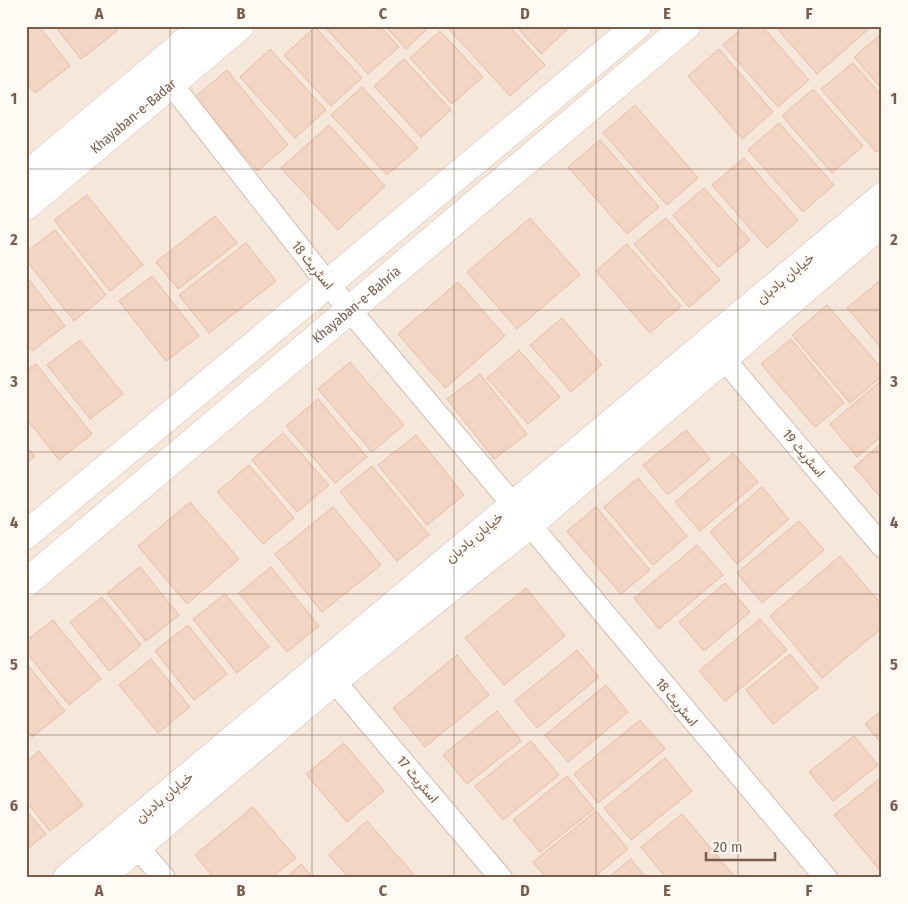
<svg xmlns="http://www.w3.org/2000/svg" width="908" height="904" font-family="'Fira Sans Condensed',Vazirmatn,sans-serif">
	<rect width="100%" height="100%" fill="#fdf6ec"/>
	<!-- residential -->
	<rect fill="#f5e8da" x="26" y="26" width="856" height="852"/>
	<!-- building -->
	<g fill="#f3d5c3" stroke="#e6bba3">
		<path d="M26 26H39L70 66 35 93 26 82Z"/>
		<path d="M55 26H114L117 31 81 59Z"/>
		<path d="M324 26H380L399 47 368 74Z"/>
		<path d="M385 26H430L406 49Z"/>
		<path d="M446 26H509L545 65 510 96Z"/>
		<path d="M516 26H571L541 54Z"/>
		<path d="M745 26H762L809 80 778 107 723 45Z"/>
		<path d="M775 26H872L817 74Z"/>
		<path d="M315 27 362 78 331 106 284 55Z"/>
		<path d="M440 31 483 77 452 104 410 58Z"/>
		<path d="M882 33V89L854 57Z"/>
		<path d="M270 49 326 110 295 138 240 77Z"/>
		<path d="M719 49 773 112 742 139 688 76Z"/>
		<path d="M404 59 451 110 421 137 374 86Z"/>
		<path d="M853 63 882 96V147L876 152 821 89Z"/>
		<path d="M227 70 288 145 257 171 195 97Z"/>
		<path d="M362 87 418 148 387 175 331 115Z"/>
		<path d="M813 89 863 146 832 173 782 116Z"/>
		<path d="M635 105 698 178 667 205 603 133Z"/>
		<path d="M779 123 834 185 803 212 748 150Z"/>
		<path d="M329 125 385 186 338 230 281 168Z"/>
		<path d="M600 140 659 207 627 234 568 167Z"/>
		<path d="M744 158 798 220 767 248 712 185Z"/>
		<path d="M704 188 750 240 718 267 673 215Z"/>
		<path d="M87 195 143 265 110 291 54 220Z"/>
		<path d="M215 216 237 243 178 289 156 262Z"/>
		<path d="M530 218 580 275 517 329 467 272Z"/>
		<path d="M666 218 720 280 689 307 634 244Z"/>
		<path d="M55 230 106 295 74 321 26 260V252Z"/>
		<path d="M246 243 276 281 209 333 179 295Z"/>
		<path d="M627 244 681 306 650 333 596 271Z"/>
		<path d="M26 276 65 326 32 351 26 344Z"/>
		<path d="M152 276 199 336 166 361 119 301Z"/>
		<path d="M882 279V349L847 308Z"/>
		<path d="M458 282 505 336 445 388 398 334Z"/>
		<path d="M827 305 882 369V376L850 403 792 335Z"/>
		<path d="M562 318 602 365 571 392 530 345Z"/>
		<path d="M791 339 844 403 815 427 761 364Z"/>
		<path d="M80 340 123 394 90 419 47 365Z"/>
		<path d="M519 350 560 397 528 424 487 378Z"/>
		<path d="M350 362 404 425 372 452 318 389Z"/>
		<path d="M36 364 92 434 59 460 26 418V371Z"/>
		<path d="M480 374 527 434 494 459 447 399Z"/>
		<path d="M882 380V436L857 457 830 424Z"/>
		<path d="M318 399 367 457 335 483 286 426Z"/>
		<path d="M686 430 710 459 668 495 643 465Z"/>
		<path d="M283 433 329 485 297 512 252 460Z"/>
		<path d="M416 435 464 495 427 525 378 465Z"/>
		<path d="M882 443V499L854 467Z"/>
		<path d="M26 446 35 456 26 463Z"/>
		<path d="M733 453 758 482 700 531 675 502Z"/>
		<path d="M249 465 294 518 263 544 217 492Z"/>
		<path d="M372 466 429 535 397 561 340 492Z"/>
		<path d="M638 478 687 536 653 565 604 507Z"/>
		<path d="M762 487 789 519 737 564 710 532Z"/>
		<path d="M190 502 239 559 187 604 138 546Z"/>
		<path d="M333 507 381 565 322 612 275 554Z"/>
		<path d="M596 507 650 570 621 594 567 531Z"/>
		<path d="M799 521 824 550 762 603 737 573Z"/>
		<path d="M697 545 723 575 659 629 634 598Z"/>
		<path d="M840 556 882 605V628L822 678 770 616Z"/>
		<path d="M140 567 179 615 146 641 107 593Z"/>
		<path d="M271 567 319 626 287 652 239 593Z"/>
		<path d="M725 583 750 612 704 651 679 622Z"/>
		<path d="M526 588 565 636 504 685 465 638Z"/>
		<path d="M225 594 269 647 237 673 193 619Z"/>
		<path d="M102 597 141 645 109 671 70 622Z"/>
		<path d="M760 619 787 650 725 701 699 671Z"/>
		<path d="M53 620 101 679 69 705 26 652V641Z"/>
		<path d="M188 625 227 674 194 700 155 651Z"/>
		<path d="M577 650 599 677 537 728 515 701Z"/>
		<path d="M790 654 818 688 773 724 746 690Z"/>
		<path d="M457 655 489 695 425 747 393 708Z"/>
		<path d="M151 659 190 707 158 733 119 685Z"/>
		<path d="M26 663 65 711 32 737 26 729Z"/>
		<path d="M606 685 628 712 568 762 545 735Z"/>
		<path d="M882 710V744L865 724Z"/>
		<path d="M497 711 521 741 467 784 443 755Z"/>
		<path d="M640 720 665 749 598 803 574 774Z"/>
		<path d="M854 736 878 765 833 801 809 772Z"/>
		<path d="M531 741 559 775 503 820 475 786Z"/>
		<path d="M344 743 384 791 347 822 306 774Z"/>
		<path d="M39 751 83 805 50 831 26 801V762Z"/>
		<path d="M665 758 692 791 631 840 604 808Z"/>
		<path d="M567 776 594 809 540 852 513 820Z"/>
		<path d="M882 777V873L834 815Z"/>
		<path d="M253 807 296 858 271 878H214L195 855Z"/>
		<path d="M26 810 46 834 26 850Z"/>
		<path d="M596 811 628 849 593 878H546L533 862Z"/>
		<path d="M682 814 735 877 734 878H666L641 847Z"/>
		<path d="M367 821 417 878H349L329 855Z"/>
		<path d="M631 859 646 878H608Z"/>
		<path d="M301 864 313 878H286Z"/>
	</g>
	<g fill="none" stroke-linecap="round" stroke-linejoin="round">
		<!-- minor casing -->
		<g stroke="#d1beb0" stroke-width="24">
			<g id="minor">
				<path d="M161 71 328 284 826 878"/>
				<path d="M713 346 882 546"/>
				<path d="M323 668 501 878"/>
				<path d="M127 835 164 878"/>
			</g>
		</g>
		<!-- tertiary casing -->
		<g stroke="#d1beb0" stroke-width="29">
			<g id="tertiary">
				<path d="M67 878 882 197"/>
				<path d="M100 878 335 680 529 525 882 223"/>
			</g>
		</g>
		<!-- secondary casing -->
		<g stroke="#d6c0b0" stroke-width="29">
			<g id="secondary">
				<path d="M26 176 204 26"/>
				<path id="s1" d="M26 206 240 26"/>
				<path d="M26 535 637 26"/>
				<path id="s2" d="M26 583 686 26"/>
			</g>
		</g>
		<!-- minor -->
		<use href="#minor" stroke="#fff" stroke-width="22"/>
		<!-- tertiary -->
		<use href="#tertiary" stroke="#fff" stroke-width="28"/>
		<!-- secondary -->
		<use href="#secondary" stroke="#fff" stroke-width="28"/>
	</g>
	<!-- grid -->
	<path fill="none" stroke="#7a5c4d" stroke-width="1" stroke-opacity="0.55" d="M170 26V878M312 26V878M454 26V878M596 26V878M738 26V878M26 169H882M26 310H882M26 452H882M26 594H882M26 735H882"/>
	<g text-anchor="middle" stroke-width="4" stroke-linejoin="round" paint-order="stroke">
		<!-- street labels -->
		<g font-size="14" fill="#7a5c4d" stroke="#fffaf3">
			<text dy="5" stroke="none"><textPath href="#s1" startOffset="140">Khayaban-e-Badar</textPath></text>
			<text transform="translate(313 265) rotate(51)" y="5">اسٹریٹ 18</text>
			<text transform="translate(785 278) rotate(-40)" y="5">خیابان بادبان</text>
			<text dy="5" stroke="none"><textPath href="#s2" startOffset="432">Khayaban-e-Bahria</textPath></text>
			<text transform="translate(804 453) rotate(50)" y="5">اسٹریٹ 19</text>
			<text transform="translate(474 537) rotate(-40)" y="5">خیابان بادبان</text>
			<text transform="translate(677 702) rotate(50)" y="5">اسٹریٹ 18</text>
			<text transform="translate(418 779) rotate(50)" y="5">اسٹریٹ 17</text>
			<text transform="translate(164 797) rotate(-40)" y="5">خیابان بادبان</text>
		</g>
	</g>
	<!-- border -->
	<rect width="908" height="904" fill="none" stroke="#fffaf3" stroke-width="55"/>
	<!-- scale -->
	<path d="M706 852v8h69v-8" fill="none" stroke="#7a5c4d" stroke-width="2.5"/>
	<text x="713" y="852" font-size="15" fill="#7a5c4d" stroke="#fffaf3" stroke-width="4" paint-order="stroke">20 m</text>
	<rect x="28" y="28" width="852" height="848" fill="none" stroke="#7a5c4d" stroke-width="2"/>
	<g font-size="16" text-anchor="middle" font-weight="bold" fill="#7a5c4d">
		<text x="99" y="19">A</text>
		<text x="241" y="19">B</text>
		<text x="383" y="19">C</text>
		<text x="525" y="19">D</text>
		<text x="667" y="19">E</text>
		<text x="809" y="19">F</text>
		<text x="14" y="104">1</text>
		<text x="894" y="104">1</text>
		<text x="14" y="245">2</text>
		<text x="894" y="245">2</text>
		<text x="14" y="387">3</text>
		<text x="894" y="387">3</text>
		<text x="14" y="528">4</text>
		<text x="894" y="528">4</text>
		<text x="14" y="670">5</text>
		<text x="894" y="670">5</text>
		<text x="14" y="811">6</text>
		<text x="894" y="811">6</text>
		<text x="99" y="896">A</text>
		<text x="241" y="896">B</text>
		<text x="383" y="896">C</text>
		<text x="525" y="896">D</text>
		<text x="667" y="896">E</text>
		<text x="809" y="896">F</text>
	</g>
</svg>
